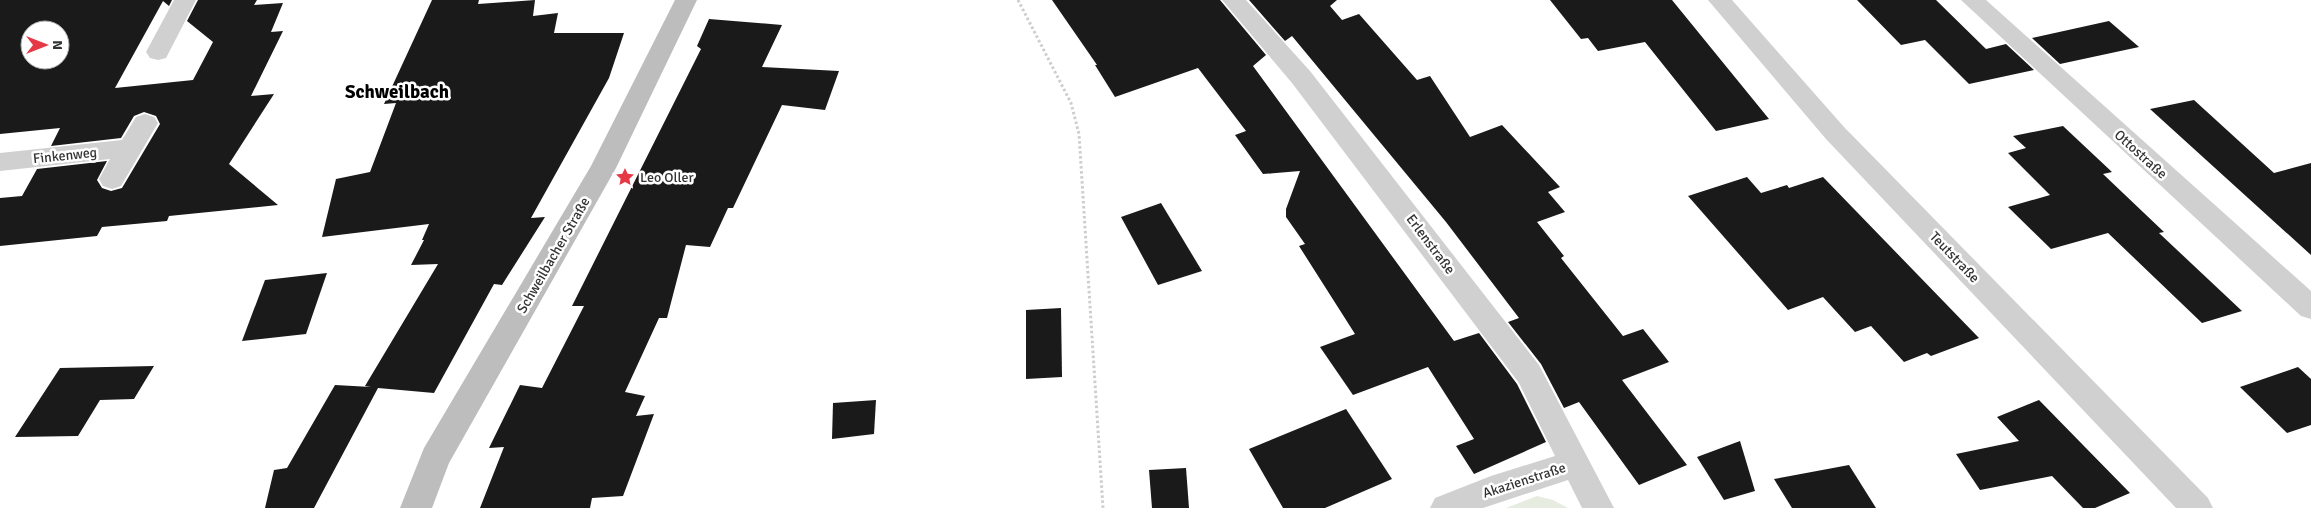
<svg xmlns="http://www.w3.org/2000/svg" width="2311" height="508" font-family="Signika,sans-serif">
	<rect width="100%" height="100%" fill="#fff"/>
	<!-- green -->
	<path fill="#e6ecdf" d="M1537 496 1553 500 1568 508H1506Z"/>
	<!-- building -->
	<g fill="#1a1a1a" fill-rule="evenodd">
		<path d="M0 0H172L169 6 163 1 115 88 193 80 213 42 187 21 198 0H257L254 5 283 3 271 32 283 31 251 96 274 94 229 164 278 205 169 216 167 221 102 227 97 236 0 246V198L22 196 37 169 107 161 97 180 102 188 111 191 122 188 160 124 156 116 144 112 134 116 121 138 51 146 60 128 0 134ZM30 30H60V60H30Z"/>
		<path d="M432 0H479L478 4 535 0 533 16 558 13 554 33H624L609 78 531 218 545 217 502 285 494 284 434 393 378 388 314 508H265L274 470 287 468 335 385 371 387 365 386 438 264 411 265 424 240H422L429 224 322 237 336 179 370 172 396 103 384 104Z"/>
		<path d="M1052 0H1220L1266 55 1253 66 1454 341 1479 333 1517 384 1546 442 1474 474 1456 446 1474 439 1428 367 1353 395 1320 347 1355 334 1299 246 1305 244 1286 217V209L1300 171 1263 174 1235 135 1246 131 1198 68 1115 97 1095 65H1097Z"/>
		<path d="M1249 0H1337L1330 6 1342 20 1359 14 1417 80 1430 76 1470 137 1502 125 1560 187 1548 192 1565 212 1537 222 1564 256 1561 258 1623 336 1643 329 1669 362 1622 380 1687 465 1639 485 1579 402 1564 408 1541 364 1508 322 1519 318 1446 222 1292 36 1285 41Z"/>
		<path d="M1550 0H1672L1769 119 1716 131 1645 42 1598 51 1588 38 1581 39Z"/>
		<path d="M1857 0H1936L1986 49 2006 44 2034 70 1969 84 1925 40 1901 45Z"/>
		<path d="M709 19 782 25 762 67 839 71 825 110 782 105 733 208H728L710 247 686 245 667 318H659L625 392 645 396 636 416 654 414 623 496 592 498 590 508H480L504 447 489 448 520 385 542 388 584 306H572L701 49 697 46Z"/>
		<path d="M2109 21 2139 47 2060 64 2032 38Z"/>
		<path d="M2194 100 2274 173 2311 163V255L2150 109Z"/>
		<path d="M2063 126 2112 172 2103 174 2164 232 2159 233 2242 311 2202 323 2108 233 2051 249 2008 207 2050 195 2008 153 2026 148 2013 136Z"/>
		<path d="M1747 177 1761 193 1787 185 1789 188 1823 177 1979 338 1931 356 1927 353 1904 362 1871 326 1855 332 1823 297 1788 310 1688 196Z"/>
		<path d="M1161 203 1202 271 1158 285 1121 217Z"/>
		<path d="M327 273 306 334 242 341 265 280Z"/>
		<path d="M1061 308 1062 377 1026 379V310Z"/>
		<path d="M154 366 134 399 100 400 78 436 15 437 60 368Z"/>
		<path d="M2298 367 2311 379V425L2287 433 2240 387Z"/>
		<path d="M876 400 874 434 832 439 833 403Z"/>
		<path d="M2039 400 2083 445 2130 493 2095 508H2083L2052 476 1980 490 1956 454 2019 441 1997 417Z"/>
		<path d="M1346 409 1392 479 1325 508H1283L1249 449Z"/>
		<path d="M1740 441 1755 491 1724 500 1697 457Z"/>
		<path d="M1849 465 1876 508H1792L1774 479Z"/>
		<path d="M1186 468 1189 508H1152L1149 470Z"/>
	</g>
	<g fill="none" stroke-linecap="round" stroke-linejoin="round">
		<!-- path -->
		<path stroke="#cdcdcd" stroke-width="3" stroke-dasharray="2.5 2.5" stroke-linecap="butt" d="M1018 0 1071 103 1079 134 1103 508"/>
		<!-- minor -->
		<g fill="#d0d0d0" fill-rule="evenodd">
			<path d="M174 0H196L166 58 158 60 150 58 146 52Z"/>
			<path d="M1222 0H1246L1310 71 1539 365 1614 508H1582L1568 480 1483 508H1430L1435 498 1491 476 1555 456 1519 383 1292 83Z"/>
			<path d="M1708 0H1732L1844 127 2208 498 2213 508H2176L1826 139Z"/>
			<path d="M1961 0H1986L2311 291V319L2301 316Z"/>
			<path d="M145 114 154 117 158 123 121 186 112 189 103 186 99 179 110 159 0 171V153L122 140 136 117Z"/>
		</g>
		<!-- secondary -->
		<path fill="#bdbdbd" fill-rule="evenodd" d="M675 0H697L616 168 449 463 432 508H400L424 448 591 166Z"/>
	</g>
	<!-- icons -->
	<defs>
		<g id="sight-bare" transform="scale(1.5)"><path d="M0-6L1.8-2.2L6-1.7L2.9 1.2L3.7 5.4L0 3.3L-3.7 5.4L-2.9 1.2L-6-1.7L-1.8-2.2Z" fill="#e63946" stroke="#fff" stroke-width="2.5" paint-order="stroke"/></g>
	</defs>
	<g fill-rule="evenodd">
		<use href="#sight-bare" x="625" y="177"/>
	</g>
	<g text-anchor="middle" stroke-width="5" stroke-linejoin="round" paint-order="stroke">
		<!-- street labels -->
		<g font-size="14" fill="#333" stroke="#fff">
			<text transform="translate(2141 154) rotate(42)" y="5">Ottostraße</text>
			<text transform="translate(65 155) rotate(-6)" y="5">Finkenweg</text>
			<text transform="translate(1431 244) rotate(53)" y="5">Erlenstraße</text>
			<text transform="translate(553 255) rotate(-60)" y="5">Schweilbacher Straße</text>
			<text transform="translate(1955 257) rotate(46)" y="5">Teutstraße</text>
			<text transform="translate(1524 480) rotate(-18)" y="5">Akazienstraße</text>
		</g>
		<!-- poi labels -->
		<g font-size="14" fill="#333" stroke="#fff" text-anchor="start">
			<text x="640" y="182">Leo Oller</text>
		</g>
		<!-- district labels -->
		<g font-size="19" font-weight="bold" fill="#000" stroke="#fff">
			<text x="397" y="98">Schweilbach</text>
		</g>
	</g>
	<!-- north arrow -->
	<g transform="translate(45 45) rotate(90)"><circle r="24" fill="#ffffff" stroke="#adadad"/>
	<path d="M0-4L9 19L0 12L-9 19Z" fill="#e63946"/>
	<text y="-8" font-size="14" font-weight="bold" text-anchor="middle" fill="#333333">N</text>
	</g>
</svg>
